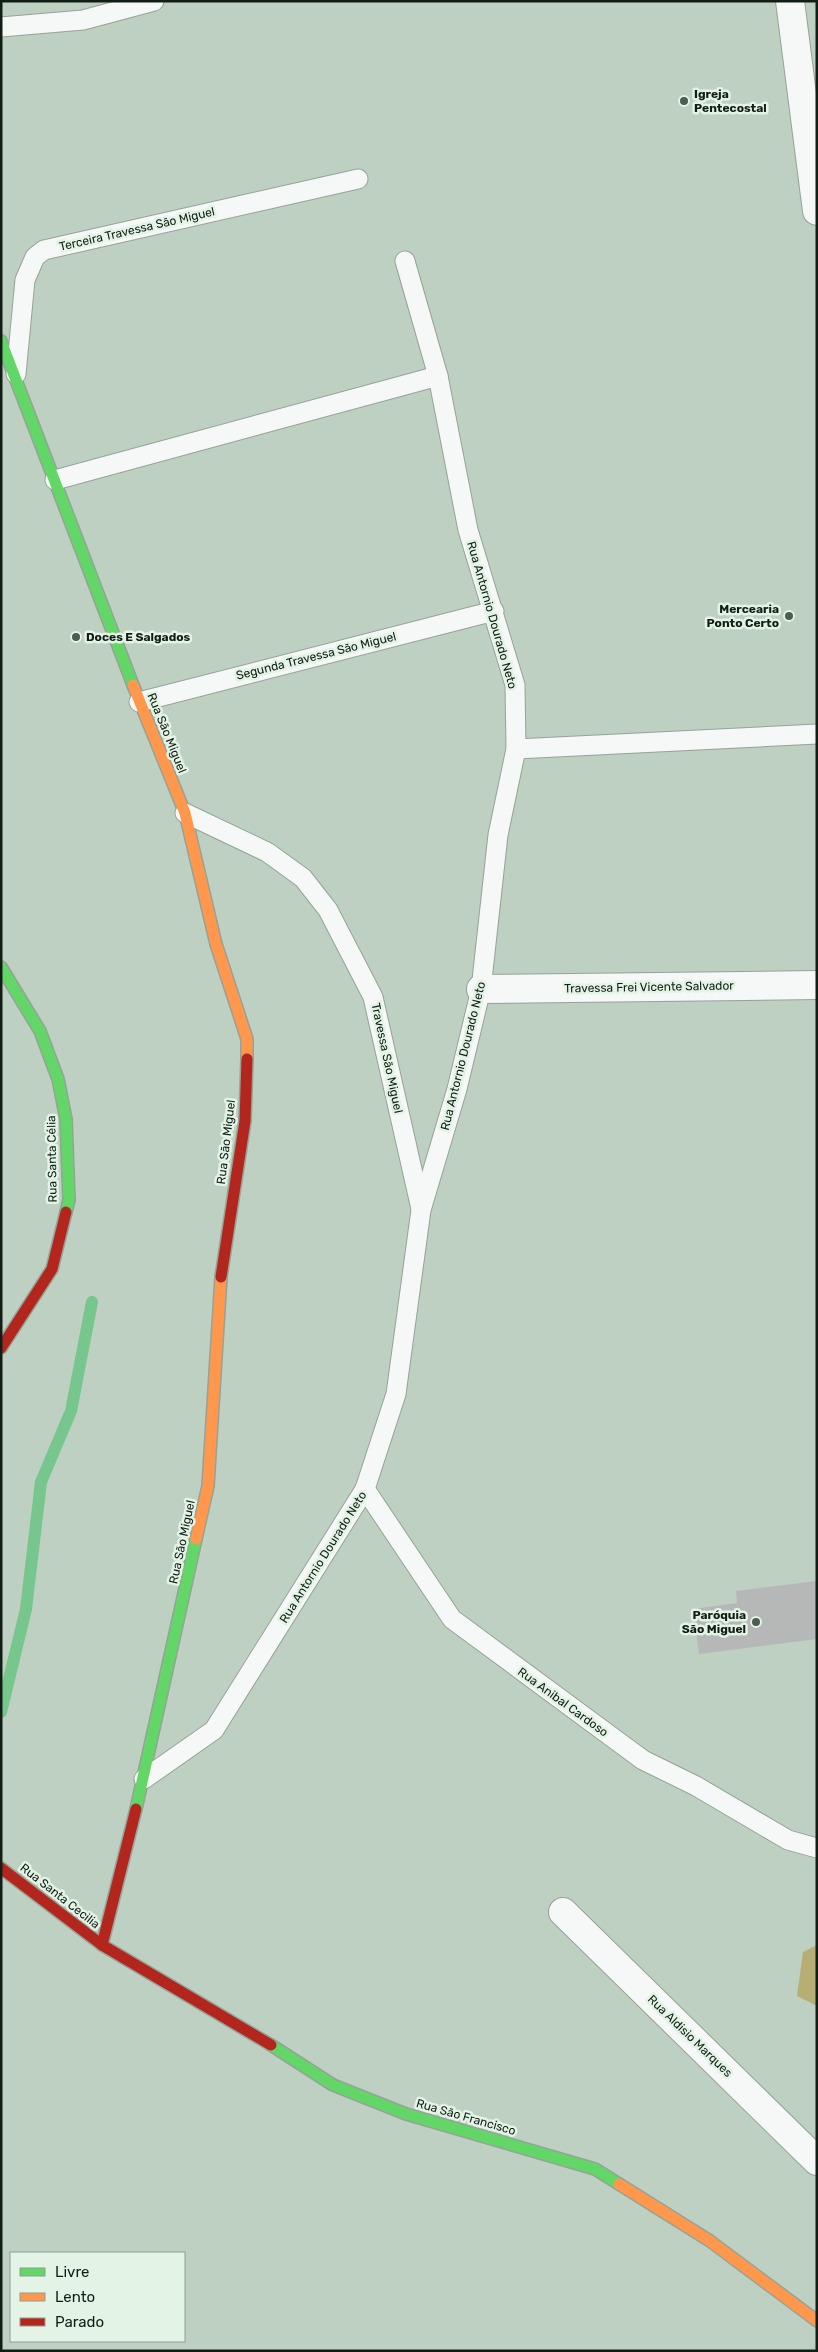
<svg xmlns="http://www.w3.org/2000/svg" width="818" height="2352" font-family="Rubik,sans-serif">
	<rect width="100%" height="100%" fill="#bed0c2"/>
	<!-- forest -->
	<path fill="#b7ae73" d="M817 1945V2006L797 1996 803 1952Z"/>
	<g fill="none" stroke-linecap="round" stroke-linejoin="round">
		<!-- stream -->
		<path stroke="#76c68d" stroke-width="12" d="M1 1712 26 1609 41 1482 71 1411 92 1302"/>
	</g>
	<!-- building -->
	<path fill="#b6b8b7" d="M817 1581V1639L699 1654 693 1609 737 1603 736 1591Z"/>
	<g fill="none" stroke-linecap="round" stroke-linejoin="round">
		<!-- lane casing -->
		<g stroke="#95a398" stroke-width="21">
			<g id="lane">
				<path d="M1 27 83 20 154 1"/>
				<path d="M16 374 25 280 35 257 44 250 358 179"/>
				<path d="M55 480 438 376"/>
				<path d="M139 702 494 611"/>
				<path d="M516 749 817 734"/>
				<path d="M185 813 267 852 303 878 328 910 373 997 421 1209"/>
				<path d="M365 1489 452 1619 643 1760 696 1786 788 1840 817 1848"/>
				<path d="M144 1779 214 1730 365 1489 396 1394 421 1210 457 1089 481 989 498 835 516 749 515 685 468 530 438 376 405 261"/>
			</g>
		</g>
		<!-- street casing -->
		<g stroke="#95a398" stroke-width="30">
			<g id="street">
				<path d="M790 1 817 211"/>
				<path d="M481 989 817 985"/>
				<path d="M563 1912 817 2161"/>
			</g>
		</g>
		<!-- fast casing -->
		<g stroke="#95a398" stroke-width="14">
			<g id="fast">
				<path d="M1 341 133 685"/>
				<path d="M1 967 40 1031 58 1079 66 1119 69 1200 66 1212"/>
				<path d="M136 1809 196 1539"/>
				<path d="M271 2045 333 2085 406 2114 595 2169 619 2184"/>
			</g>
		</g>
		<!-- slow casing -->
		<g stroke="#95a398" stroke-width="14">
			<g id="slow">
				<path d="M133 685 185 813 216 944 247 1039V1059"/>
				<path d="M196 1539 208 1486 221 1277"/>
				<path d="M619 2184 710 2241 817 2321"/>
			</g>
		</g>
		<!-- jam casing -->
		<g stroke="#95a398" stroke-width="14">
			<g id="jam">
				<path d="M221 1277 245 1121 247 1059"/>
				<path d="M1 1348 52 1269 66 1212"/>
				<path d="M1 1868 102 1945 271 2045"/>
				<path d="M102 1945 136 1809"/>
			</g>
		</g>
		<!-- lane -->
		<use href="#lane" stroke="#f5f8f6" stroke-width="19"/>
		<!-- street -->
		<use href="#street" stroke="#f5f8f6" stroke-width="28"/>
		<!-- fast -->
		<use href="#fast" stroke="#63d668" stroke-width="11"/>
		<!-- slow -->
		<use href="#slow" stroke="#ff974d" stroke-width="11"/>
		<!-- jam -->
		<use href="#jam" stroke="#b3261e" stroke-width="11"/>
	</g>
	<!-- markers -->
	<g fill="#4e5c52" stroke="#e3f3e5" stroke-width="2">
		<circle cx="684" cy="101" r="5"/>
		<circle cx="789" cy="616" r="5"/>
		<circle cx="76" cy="637" r="5"/>
		<circle cx="756" cy="1622" r="5"/>
	</g>
	<g text-anchor="middle" stroke-width="5" stroke-linejoin="round" paint-order="stroke">
		<!-- poi labels -->
		<g font-size="12" font-weight="bold" fill="#121e15" stroke="#e3f3e5" text-anchor="start">
			<text x="694" y="98">Igreja<tspan x="694" dy="14">Pentecostal</tspan></text>
			<text x="779" y="613" text-anchor="end">Mercearia<tspan x="779" dy="14">Ponto Certo</tspan></text>
			<text x="86" y="641">Doces E Salgados</text>
			<text x="746" y="1619" text-anchor="end">Paróquia<tspan x="746" dy="14">São Miguel</tspan></text>
		</g>
		<!-- street labels -->
		<g font-size="12" fill="#121e15" stroke="#e3f3e5">
			<text transform="translate(137 229) rotate(-13)" y="4">Terceira Travessa São Miguel</text>
			<text transform="translate(492 615) rotate(74)" y="4">Rua Antornio Dourado Neto</text>
			<text transform="translate(316 656) rotate(-14)" y="4">Segunda Travessa São Miguel</text>
			<text transform="translate(167 733) rotate(68)" y="4">Rua São Miguel</text>
			<text transform="translate(649 987) rotate(-1)" y="4">Travessa Frei Vicente Salvador</text>
			<text transform="translate(463 1056) rotate(-76)" y="4">Rua Antornio Dourado Neto</text>
			<text transform="translate(387 1058) rotate(78)" y="4">Travessa São Miguel</text>
			<text transform="translate(226 1142) rotate(-83)" y="4">Rua São Miguel</text>
			<text transform="translate(52 1159) rotate(-91)" y="4">Rua Santa Célia</text>
			<text transform="translate(182 1542) rotate(-78)" y="4">Rua São Miguel</text>
			<text transform="translate(323 1557) rotate(-58)" y="4">Rua Antornio Dourado Neto</text>
			<text transform="translate(563 1702) rotate(36)" y="4">Rua Anibal Cardoso</text>
			<text transform="translate(60 1896) rotate(38)" y="4">Rua Santa Cecilia</text>
			<text transform="translate(690 2036) rotate(44)" y="4">Rua Aldisio Marques</text>
			<text transform="translate(466 2117) rotate(16)" y="4">Rua São Francisco</text>
		</g>
	</g>
	<!-- border -->
	<rect width="818" height="2352" fill="none" stroke="#121e15" stroke-width="5"/>
	<!-- legend -->
	<rect x="10" y="2252" width="175" height="90" fill="#e3f3e5" stroke="#8f9e92"/>
	<rect x="20" y="2268" width="25" height="8" fill="#63d668" stroke="#8f9e92"/>
	<text x="55" y="2277" font-size="15" fill="#121e15">Livre</text>
	<rect x="20" y="2293" width="25" height="8" fill="#ff974d" stroke="#8f9e92"/>
	<text x="55" y="2302" font-size="15" fill="#121e15">Lento</text>
	<rect x="20" y="2318" width="25" height="8" fill="#b3261e" stroke="#8f9e92"/>
	<text x="55" y="2327" font-size="15" fill="#121e15">Parado</text>
</svg>
